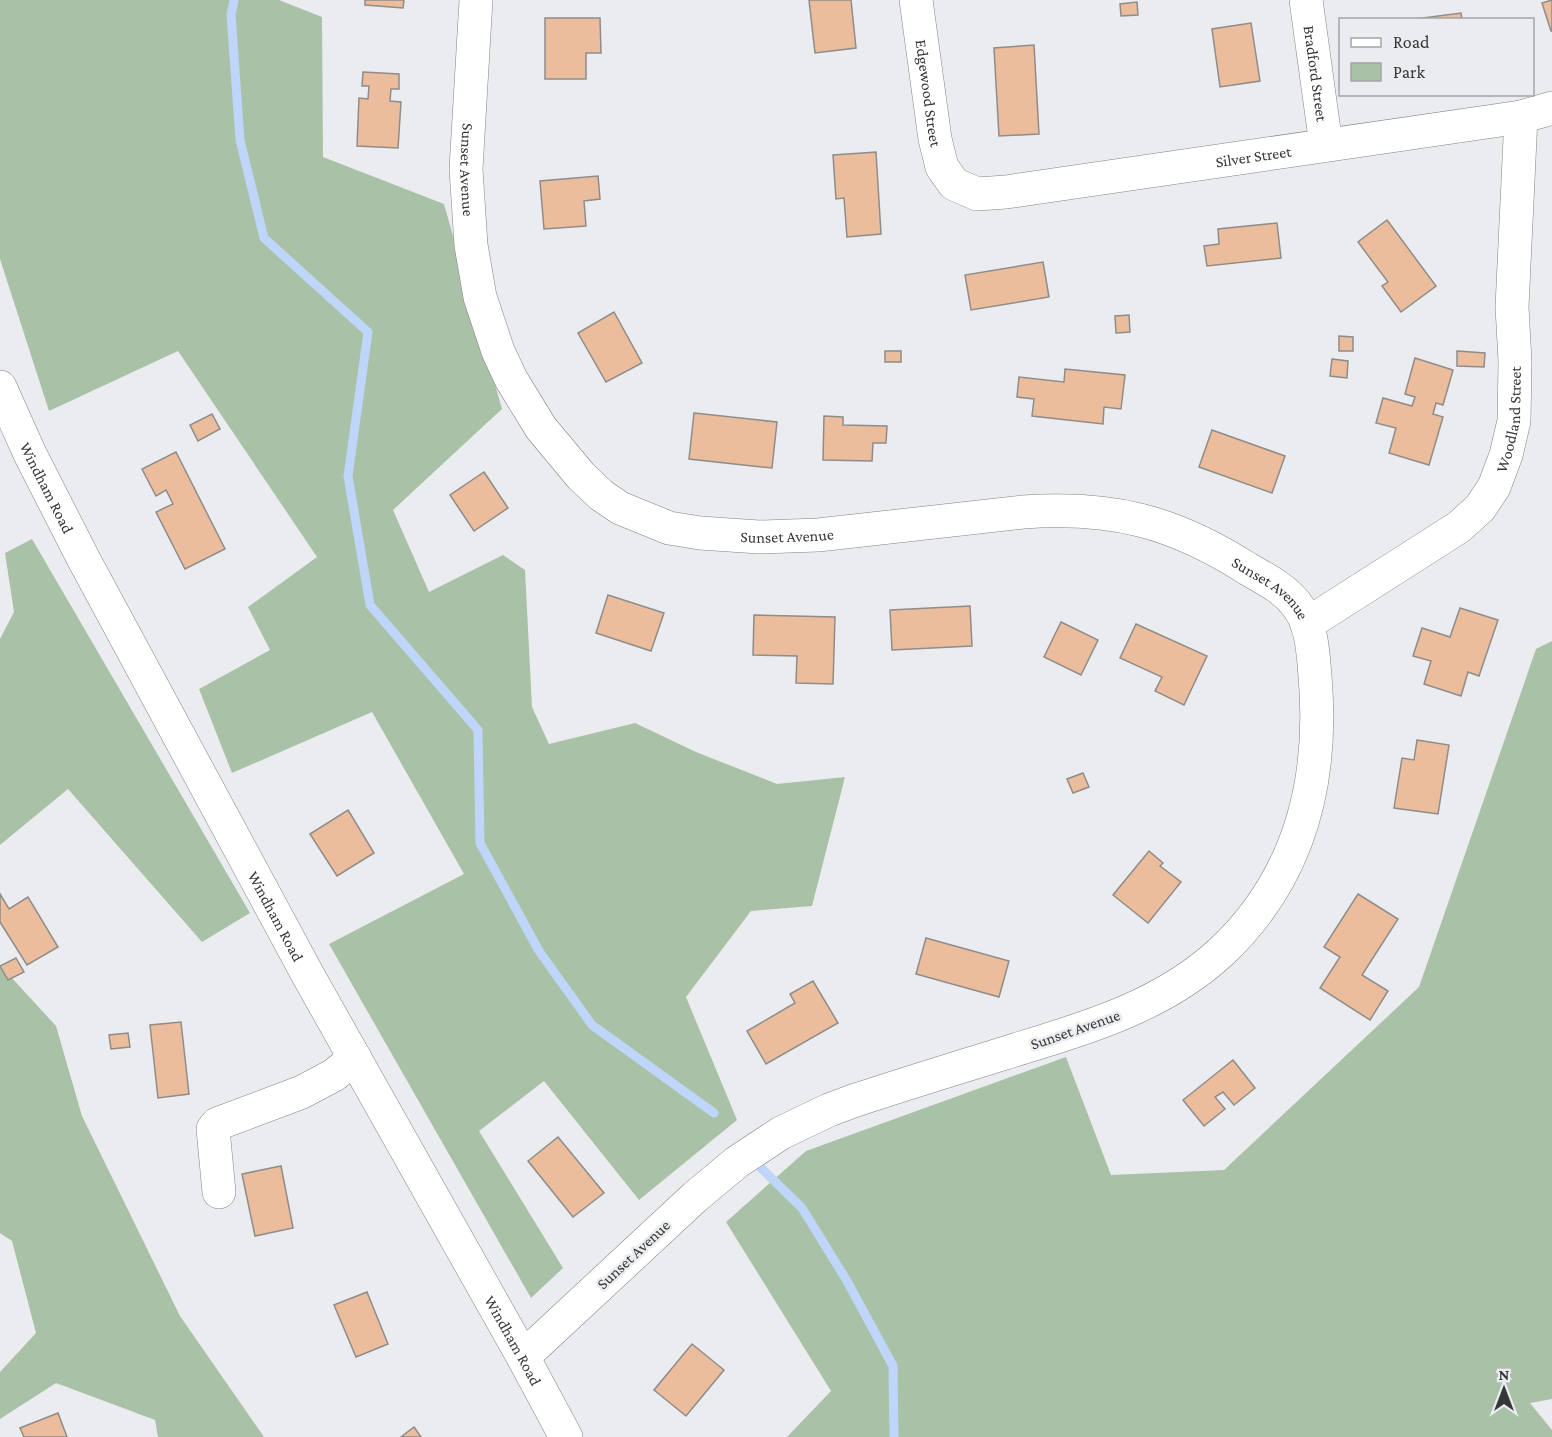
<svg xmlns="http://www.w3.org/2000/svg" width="1552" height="1437" font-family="'Crimson Pro',serif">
	<rect width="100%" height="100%" fill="#ebecf0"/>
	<!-- green -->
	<g fill="#a9c2a7">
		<path d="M0 0H279L322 17 323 157 444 204 502 409 393 510 429 592 503 555 525 570 532 707 549 744 635 723 696 752 777 784 845 777 812 906 751 911 686 997 737 1120 639 1200 544 1081 479 1131 563 1268 531 1298 329 944 464 874 372 712 232 773 199 689 270 650 248 607 317 557 178 351 49 411 0 259Z"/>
		<path d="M32 539 250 913 202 942 68 789 0 845V639L14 612 5 553Z"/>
		<path d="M1552 641V1399L1530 1403 1552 1430V1437H787L831 1391 726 1222 806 1151 1066 1057 1111 1175 1224 1170 1419 987 1536 649Z"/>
		<path d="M0 965 56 1026 82 1116 180 1316 264 1437H158L155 1420 56 1383 0 1419V1372L36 1333 12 1241 0 1233Z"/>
	</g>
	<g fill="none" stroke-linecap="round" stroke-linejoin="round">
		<!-- stream -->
		<g stroke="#bfd5f9" stroke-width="9">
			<path d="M234 0 231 15 240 140 264 238 368 332 348 476 370 605 478 730 480 843 539 951 592 1025 714 1113"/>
			<path d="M760 1167 802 1208 847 1281 893 1366 894 1437"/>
		</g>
	</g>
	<!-- building -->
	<g fill="#ebbd9c" stroke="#8f8c8a" stroke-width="1.5">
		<path d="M365 0H404L403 8 365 5Z"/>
		<path d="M809 0H851L856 48 815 53Z"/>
		<path d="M1552 0V31H1551L1542 3Z"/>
		<path d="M1137 2 1138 15 1121 16 1120 4Z"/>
		<path d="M1461 13 1462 20H1407Z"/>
		<path d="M545 18H600L601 53H586V79H545Z"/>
		<path d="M1251 23 1260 81 1220 87 1212 29Z"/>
		<path d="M1034 45 1039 134 999 136 994 48Z"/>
		<path d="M363 72 399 74V89H391L390 101 401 102 398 148 357 146 359 98 368 99 369 86H362Z"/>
		<path d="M876 152 881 234 847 237 844 198 836 199 833 155Z"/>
		<path d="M598 176 600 199 584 201 586 226 544 229 540 181Z"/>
		<path d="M1387 220 1436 286 1401 312 1382 286 1388 282 1358 242Z"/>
		<path d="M1277 223 1281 258 1207 266 1204 246 1219 244 1218 229Z"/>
		<path d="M1043 262 1049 297 971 310 965 275Z"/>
		<path d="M614 312 642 363 606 382 578 333Z"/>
		<path d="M1129 315 1130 332 1116 333 1115 316Z"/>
		<path d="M1339 336 1353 337V351H1339Z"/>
		<rect x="885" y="351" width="16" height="11"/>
		<path d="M1457 351 1485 353 1484 367 1457 366Z"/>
		<path d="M1415 358 1453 370 1443 405 1436 403 1433 414 1443 417 1429 465 1389 453 1396 428 1376 423 1383 398 1412 406 1415 397 1405 394Z"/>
		<path d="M1332 359 1348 361 1347 378 1330 376Z"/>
		<path d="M1065 369 1125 375 1121 409 1104 407 1103 424 1032 416 1034 399 1017 397 1019 377 1064 382Z"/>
		<path d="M694 413 777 422 772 468 689 459Z"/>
		<path d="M212 414 220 429 198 441 190 425Z"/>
		<path d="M824 416 843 417V425L887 426 886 443H873L872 461 823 460Z"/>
		<path d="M1212 430 1285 456 1272 493 1199 467Z"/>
		<path d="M176 452 225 549 185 569 156 512 173 504 166 490 156 496 142 469Z"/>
		<path d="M484 472 508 508 474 531 450 495Z"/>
		<path d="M608 595 664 613 651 651 596 633Z"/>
		<path d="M970 606 972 646 892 650 890 610Z"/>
		<path d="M1460 608 1498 620 1479 676 1468 672 1461 696 1424 684 1431 661 1413 656 1422 628 1450 637Z"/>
		<path d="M754 615 835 617 833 684 796 683 797 656 753 655Z"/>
		<path d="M1061 622 1098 640 1081 675 1044 657Z"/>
		<path d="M1136 624 1207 656 1184 705 1155 691 1162 677 1120 658Z"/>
		<path d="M1417 740 1449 745 1438 814 1394 808 1402 758 1414 760Z"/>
		<path d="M1083 773 1089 787 1073 793 1067 779Z"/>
		<path d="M348 810 374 853 337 876 310 834Z"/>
		<path d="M1149 851 1163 863 1160 866 1181 882 1148 923 1113 895Z"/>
		<path d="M0 894 9 909 28 897 58 947 27 965 0 922Z"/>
		<path d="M1358 894 1398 919 1362 975 1388 991 1370 1020 1320 988 1340 957 1324 947Z"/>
		<path d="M926 938 1009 961 999 997 916 974Z"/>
		<path d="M16 958 24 972 8 980 0 966Z"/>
		<path d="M813 981 838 1023 766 1064 747 1031 795 1003 790 994Z"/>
		<path d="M181 1022 189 1094 158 1098 150 1025Z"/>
		<path d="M128 1033 130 1047 111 1049 109 1035Z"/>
		<path d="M1233 1060 1255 1088 1234 1105 1223 1092 1215 1097 1225 1109 1204 1126 1183 1100Z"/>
		<path d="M558 1137 604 1193 573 1217 528 1161Z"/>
		<path d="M281 1166 293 1228 255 1236 242 1174Z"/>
		<path d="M367 1292 388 1344 356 1357 334 1305Z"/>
		<path d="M692 1344 724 1370 686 1416 654 1390Z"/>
		<path d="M58 1413 67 1437H24L20 1428Z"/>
		<path d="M414 1427 421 1437H401Z"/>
	</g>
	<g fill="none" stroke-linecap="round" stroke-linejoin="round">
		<!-- minor casing -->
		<g stroke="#828386" stroke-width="34">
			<g id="minor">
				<path id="s1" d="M476 0 466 169 471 245 480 297 498 351 511 379 541 428 581 476 601 495 620 508 669 528 700 533 759 537 818 535 1023 512C1112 506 1173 521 1248 569 1265 579 1284 588 1296 604 1312 623 1313 652 1315 676 1324 781 1300 878 1221 952 1164 1005 1090 1027 1018 1049 963 1066 907 1083 853 1101L829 1110 781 1133 737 1162 695 1197 523 1357"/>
				<path id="s2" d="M916 0 935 139 942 167 954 184 977 194 1006 192 1521 117 1552 108"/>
				<path id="s3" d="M1306 0 1326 145"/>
				<path id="s4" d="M0 387 30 454 83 558 309 977 523 1357 566 1437"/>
				<path id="s5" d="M1307 624 1459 527 1480 508 1494 487 1506 455 1514 421 1515 361 1512 307 1521 117"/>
				<path d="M219 1192 213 1129 217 1124 302 1092 334 1075 355 1058"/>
			</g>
		</g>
		<!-- minor -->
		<use href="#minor" stroke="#fff" stroke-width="33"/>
	</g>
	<g text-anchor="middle" stroke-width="5" stroke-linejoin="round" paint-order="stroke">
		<!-- street labels -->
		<g font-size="16" fill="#363738" stroke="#ebecf0">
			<text dy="6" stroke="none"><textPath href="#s3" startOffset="74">Bradford Street</textPath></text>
			<text dy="6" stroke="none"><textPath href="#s2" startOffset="94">Edgewood Street</textPath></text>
			<text dy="6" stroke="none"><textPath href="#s2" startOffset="494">Silver Street</textPath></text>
			<text dy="6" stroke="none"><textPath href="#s1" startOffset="170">Sunset Avenue</textPath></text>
			<text dy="6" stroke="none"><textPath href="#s5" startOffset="304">Woodland Street</textPath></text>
			<text dy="6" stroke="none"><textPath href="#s4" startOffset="111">Windham Road</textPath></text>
			<text dy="6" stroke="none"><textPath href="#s1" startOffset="728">Sunset Avenue</textPath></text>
			<text dy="6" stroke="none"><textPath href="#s1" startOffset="1232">Sunset Avenue</textPath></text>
			<text dy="6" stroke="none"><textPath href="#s4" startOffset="597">Windham Road</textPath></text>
			<text transform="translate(1075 1029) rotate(-19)" y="6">Sunset Avenue</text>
			<text transform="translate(633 1254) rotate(-43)" y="6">Sunset Avenue</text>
			<text dy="6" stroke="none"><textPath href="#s4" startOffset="1083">Windham Road</textPath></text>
		</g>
	</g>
	<!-- legend -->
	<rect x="1339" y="18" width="195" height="78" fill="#ebecf0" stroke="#a3a4a6" stroke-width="1.5"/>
	<rect x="1351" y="38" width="30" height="9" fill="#ffffff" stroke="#a3a4a6" stroke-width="1.5"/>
	<text x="1393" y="48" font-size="18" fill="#363738">Road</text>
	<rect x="1351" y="63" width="30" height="18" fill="#a9c2a7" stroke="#a3a4a6" stroke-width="1.5"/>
	<text x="1393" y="78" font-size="18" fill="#363738">Park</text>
	<!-- north arrow -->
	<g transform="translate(1504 1389)" stroke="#ebecf0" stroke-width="4.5" paint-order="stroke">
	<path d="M0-4.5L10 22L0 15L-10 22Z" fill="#363738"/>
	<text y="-9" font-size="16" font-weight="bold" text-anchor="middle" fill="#363738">N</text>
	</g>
</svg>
